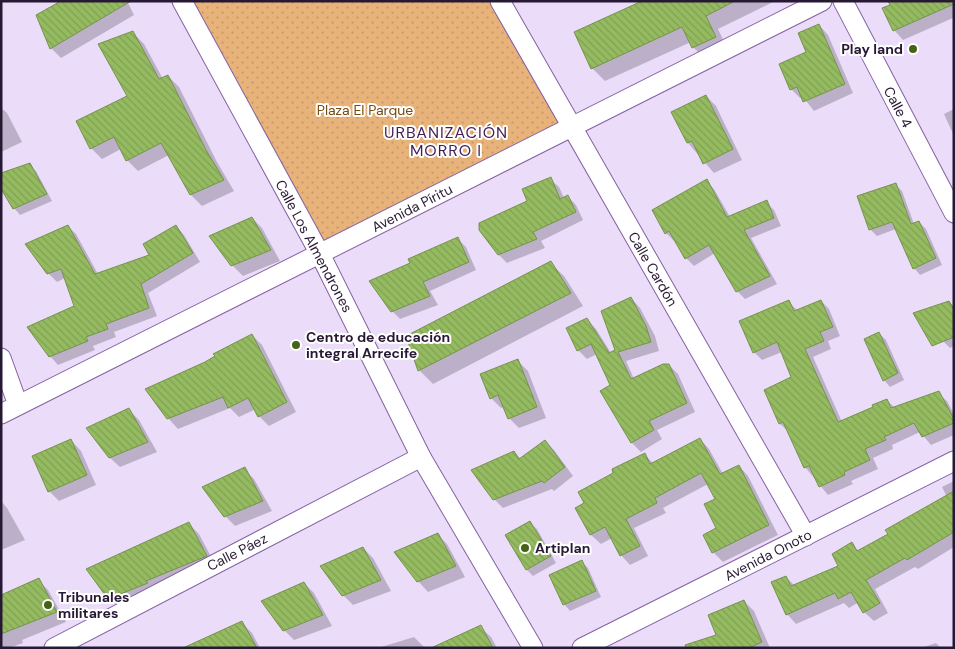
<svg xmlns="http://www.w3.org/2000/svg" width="955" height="649" font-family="'DM Sans',sans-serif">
	<defs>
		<pattern id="park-dots" width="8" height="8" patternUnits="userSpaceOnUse" patternTransform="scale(1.25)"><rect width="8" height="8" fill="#e8b37a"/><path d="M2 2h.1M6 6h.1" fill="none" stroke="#c7996a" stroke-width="1.8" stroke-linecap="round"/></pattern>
		<pattern id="building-back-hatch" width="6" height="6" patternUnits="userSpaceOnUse" patternTransform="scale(1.25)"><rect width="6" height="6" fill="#95bb60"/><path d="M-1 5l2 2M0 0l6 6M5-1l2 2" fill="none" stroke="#80a054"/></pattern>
	</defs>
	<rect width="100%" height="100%" fill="#ebddfa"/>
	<!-- park -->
	<path fill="url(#park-dots)" d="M182 1H500L572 127 320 254Z"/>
	<!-- shadow -->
	<g fill="#0003">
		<path d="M127 1 134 15 61 58 51 48Z"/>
		<path d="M645 1H775L718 29 728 50 706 60 693 47 691 42 605 81 592 68Z"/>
		<path d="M954 1V20L953 18 903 40 894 30 891 6Z"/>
		<path d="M819 25 828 35 853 93 814 111 803 97 800 98 791 89Z"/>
		<path d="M133 33 144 44 163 79 168 76 179 87 217 162 234 191 202 206 191 195 169 155 138 171 127 160 121 149 102 159 91 148 128 96Z"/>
		<path d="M706 96 716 106 742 160 714 173 688 143 673 112Z"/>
		<path d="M1 108 7 113 22 142 1 152Z"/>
		<path d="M954 109V136L944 114Z"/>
		<path d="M29 165 36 171 52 201 20 215 14 208Z"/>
		<path d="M550 179 559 187 564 198 568 197 576 205 583 220 541 241 545 248 507 263 498 254 529 202Z"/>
		<path d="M706 181 714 189 730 217 766 202 774 210 781 226 751 238 777 284 745 299 737 291 715 253 694 266 686 258 676 240 674 241 666 233Z"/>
		<path d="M895 184 902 191 914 224 919 222 926 229 942 265 920 275 914 268 896 229 877 236 870 229Z"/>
		<path d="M252 218 262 228 280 261 243 276 232 265Z"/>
		<path d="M68 226 76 234 98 274 151 256 176 226 184 235 200 262 148 293 157 316 114 332 116 337 93 346 95 350 58 365 50 356 76 306 65 278 57 282 48 273Z"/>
		<path d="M457 238 466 247 476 270 430 291 438 305 400 319 392 311 412 263Z"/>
		<path d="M550 263 564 276 583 306 433 384 420 371 408 336Z"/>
		<path d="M631 298 640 308 655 336 659 351 626 361 634 379 669 365 678 374 695 412 657 430 662 439 641 452 632 443 602 392 611 386 597 354 587 359 578 350 587 320 596 329 611 353 617 350Z"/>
		<path d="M821 301 829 309 840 336 828 341 831 349 813 357 842 422 874 408 887 400 895 408 938 393 947 401 954 414V435L931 445 920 432 892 445 893 449 873 458 878 469 851 481 853 484 828 495 805 467 789 432 780 424 766 390 793 378 782 352 762 360 754 352 789 302 798 311Z"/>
		<path d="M949 302 954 307V346L950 348 943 341Z"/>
		<path d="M879 333 886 340 904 380 890 387 884 380Z"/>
		<path d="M252 335 262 345 296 412 269 426 259 416 256 409 239 417 230 408 178 429 168 418 205 363Z"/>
		<path d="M518 361 528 371 546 418 519 428 509 418 504 407 501 408 491 398Z"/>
		<path d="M129 410 139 420 157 452 120 467 109 457Z"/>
		<path d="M700 439 709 449 723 474 739 466 748 476 778 535 723 562 713 552 705 535 718 529 716 499 708 484 663 508 666 513 634 528 648 556 630 565 621 555 612 538 601 544 591 535 576 508 585 503 645 455 654 464Z"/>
		<path d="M71 440 81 451 96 485 59 501 49 491Z"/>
		<path d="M545 441 554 450 573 476 554 491 552 489 503 508 494 499 514 452 521 459Z"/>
		<path d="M244 469 254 479 272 511 235 526 225 516Z"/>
		<path d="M954 481V547L918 569 915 567 875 589 888 613 874 621 864 612 859 602 849 608 844 603 796 624 787 614 786 577 795 586 840 566 851 544 859 551 889 534 947 497 942 487Z"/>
		<path d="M1 501 7 508 25 540 1 550Z"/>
		<path d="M530 523 537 529 556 563 533 576 527 570Z"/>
		<path d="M189 524 199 534 216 566 119 608 109 598Z"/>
		<path d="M437 534 447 544 465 577 428 592 418 581Z"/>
		<path d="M363 548 373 558 391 591 353 605 343 595Z"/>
		<path d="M581 561 588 568 601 597 570 611 564 604Z"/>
		<path d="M38 580 48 590 66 622 22 640 23 643 9 648H1V596Z"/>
		<path d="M304 583 314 593 332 626 294 640 284 630Z"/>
		<path d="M744 601 754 611 770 648H682L718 635Z"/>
		<path d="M242 623 252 633 260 648H206Z"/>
		<path d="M480 627 491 637 497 648H434Z"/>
		<path d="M414 637 425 648H378Z"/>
		<path d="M936 643 941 648H921Z"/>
	</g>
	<!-- building -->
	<g fill="url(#building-back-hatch)" stroke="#75934b">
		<path d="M61 1H131L50 49 36 15Z"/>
		<path d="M642 1H735L706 16 716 37 692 48 682 27 591 69 574 32Z"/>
		<path d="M888 1H954V4L893 31 882 8 890 5Z"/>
		<path d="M819 24 845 84 803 102 797 87 790 90 779 64 806 52 798 33Z"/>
		<path d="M133 31 159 79 168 75 206 150 224 180 190 195 161 143 126 161 114 137 90 149 76 121 127 96 98 44Z"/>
		<path d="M706 95 733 149 703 164 692 141 687 143 671 112Z"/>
		<path d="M30 163 47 194 13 209 1 189V173Z"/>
		<path d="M551 177 560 199 568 195 576 212 533 232 537 239 498 255 479 230V223L527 201 522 189Z"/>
		<path d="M707 179 727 217 767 200 774 218 744 230 770 276 736 292 709 245 685 259 669 231 665 234 652 210Z"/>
		<path d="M896 183 911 224 919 221 936 258 913 269 892 222 869 230 857 196Z"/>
		<path d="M252 217 271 250 231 266 209 236Z"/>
		<path d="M68 225 95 274 149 255 143 244 176 225 193 253 141 284 149 308 106 324 108 329 86 337 88 341 49 357 27 327 74 306 61 269 47 274 25 244Z"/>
		<path d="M458 237 469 262 423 282 430 296 391 312 369 281 410 263 408 259Z"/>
		<path d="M551 261 571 293 418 371 406 336Z"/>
		<path d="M631 297 646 326 651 342 618 352 631 379 663 364H669L687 403 649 421 654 430 631 443 600 391 610 385 591 344 577 351 566 328 587 318 609 353 615 350 601 311Z"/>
		<path d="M789 300 794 311 821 300 833 327 820 332 824 341 805 349 838 422 873 407 872 405 887 399 891 408 939 391 954 419V423L922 437 914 423 884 437 886 440 865 449 870 460 844 472 845 475 819 487 809 466 804 468 783 422 779 424 764 390 791 377 777 342 753 353 739 321Z"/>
		<path d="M949 301 954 309V337L932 346 913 313Z"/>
		<path d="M879 332 898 373 883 381 864 339Z"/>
		<path d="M252 334 287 402 258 417 248 398 228 408 223 397 167 419 145 389 205 362 215 356 213 354Z"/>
		<path d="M518 359 537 407 508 419 498 395 490 399 480 374Z"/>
		<path d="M129 408 148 442 109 458 86 428Z"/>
		<path d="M700 438 720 474 739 465 769 525 712 553 703 535 716 528 704 504 715 499 701 473 655 498 657 503 626 519 640 546 620 556 605 527 590 535 575 508 584 503 578 492 613 473 612 469 645 453 650 464Z"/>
		<path d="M71 439 87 475 48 492 32 456Z"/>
		<path d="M545 440 565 467 544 483 542 481 493 500 471 470 514 451 519 459Z"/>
		<path d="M245 467 263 501 224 517 202 487Z"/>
		<path d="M954 491V532L907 560 905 558 866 580 880 603 863 613 851 592 838 599 835 593 786 615 771 582 786 576 791 586 838 566 832 554 852 542 857 551 888 534 885 530Z"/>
		<path d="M530 521 551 556 526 570 505 535Z"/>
		<path d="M189 522 207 556 146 581 148 583 108 599 86 569Z"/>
		<path d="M438 533 456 566 417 582 394 552Z"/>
		<path d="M363 547 381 580 342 596 320 566Z"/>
		<path d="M582 560 596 591 563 605 549 575Z"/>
		<path d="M39 578 57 612 1 634V595Z"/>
		<path d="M304 582 323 615 283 631 261 601Z"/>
		<path d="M744 600 762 642 749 648H686L685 645 716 635 708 615Z"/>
		<path d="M242 621 257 648H183Z"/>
		<path d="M481 625 493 648H431Z"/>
	</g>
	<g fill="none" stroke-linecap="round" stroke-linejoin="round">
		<!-- minor casing -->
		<g stroke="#8461a3" stroke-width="21">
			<g id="minor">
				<path d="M182 1 320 254 421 457 533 648"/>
				<path d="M500 1 806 536"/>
				<path d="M843 1 954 213"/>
				<path d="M1 358 18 405"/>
				<path d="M1 414 822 1"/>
				<path d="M54 648 421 457"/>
				<path d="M582 648 954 461"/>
			</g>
		</g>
		<!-- minor -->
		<use href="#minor" stroke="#fff" stroke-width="19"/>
	</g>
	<!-- markers -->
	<g fill="#466214" stroke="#fff" stroke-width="2">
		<circle cx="913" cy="49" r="5"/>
		<circle cx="296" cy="345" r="5"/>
		<circle cx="525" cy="548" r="5"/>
		<circle cx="48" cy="605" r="5"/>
	</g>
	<g text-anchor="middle" stroke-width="4" stroke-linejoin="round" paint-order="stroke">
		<!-- poi labels -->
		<g font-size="14" font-weight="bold" fill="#271833" stroke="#fff" text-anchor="start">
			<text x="903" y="54" text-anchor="end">Play land</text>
			<text x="306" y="342">Centro de educación<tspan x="306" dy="16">integral Arrecife</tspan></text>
			<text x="535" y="553">Artiplan</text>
			<text x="58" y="602">Tribunales<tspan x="58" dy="16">militares</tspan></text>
		</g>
		<!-- street labels -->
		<g font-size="14" fill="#271833" stroke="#fff">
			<text transform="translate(898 107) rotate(62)" y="5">Calle 4</text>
			<text transform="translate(412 208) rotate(-27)" y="5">Avenida Píritu</text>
			<text transform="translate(314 246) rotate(62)" y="5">Calle Los Almendrones</text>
			<text transform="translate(653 269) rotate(60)" y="5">Calle Cardón</text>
			<text transform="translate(237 552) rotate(-27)" y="5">Calle Páez</text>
			<text transform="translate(768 555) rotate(-27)" y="5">Avenida Onoto</text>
		</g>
		<!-- park labels -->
		<g font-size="14" fill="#794b0e" stroke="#fff">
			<text x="365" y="115">Plaza El Parque</text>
		</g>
		<!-- quarter labels -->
		<g font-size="16" letter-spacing="1" fill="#401e59" stroke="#fff">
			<text x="446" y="138">URBANIZACIÓN<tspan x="446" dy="18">MORRO I</tspan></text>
		</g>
	</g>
	<!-- border -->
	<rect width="955" height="649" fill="none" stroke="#271833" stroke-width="5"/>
</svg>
